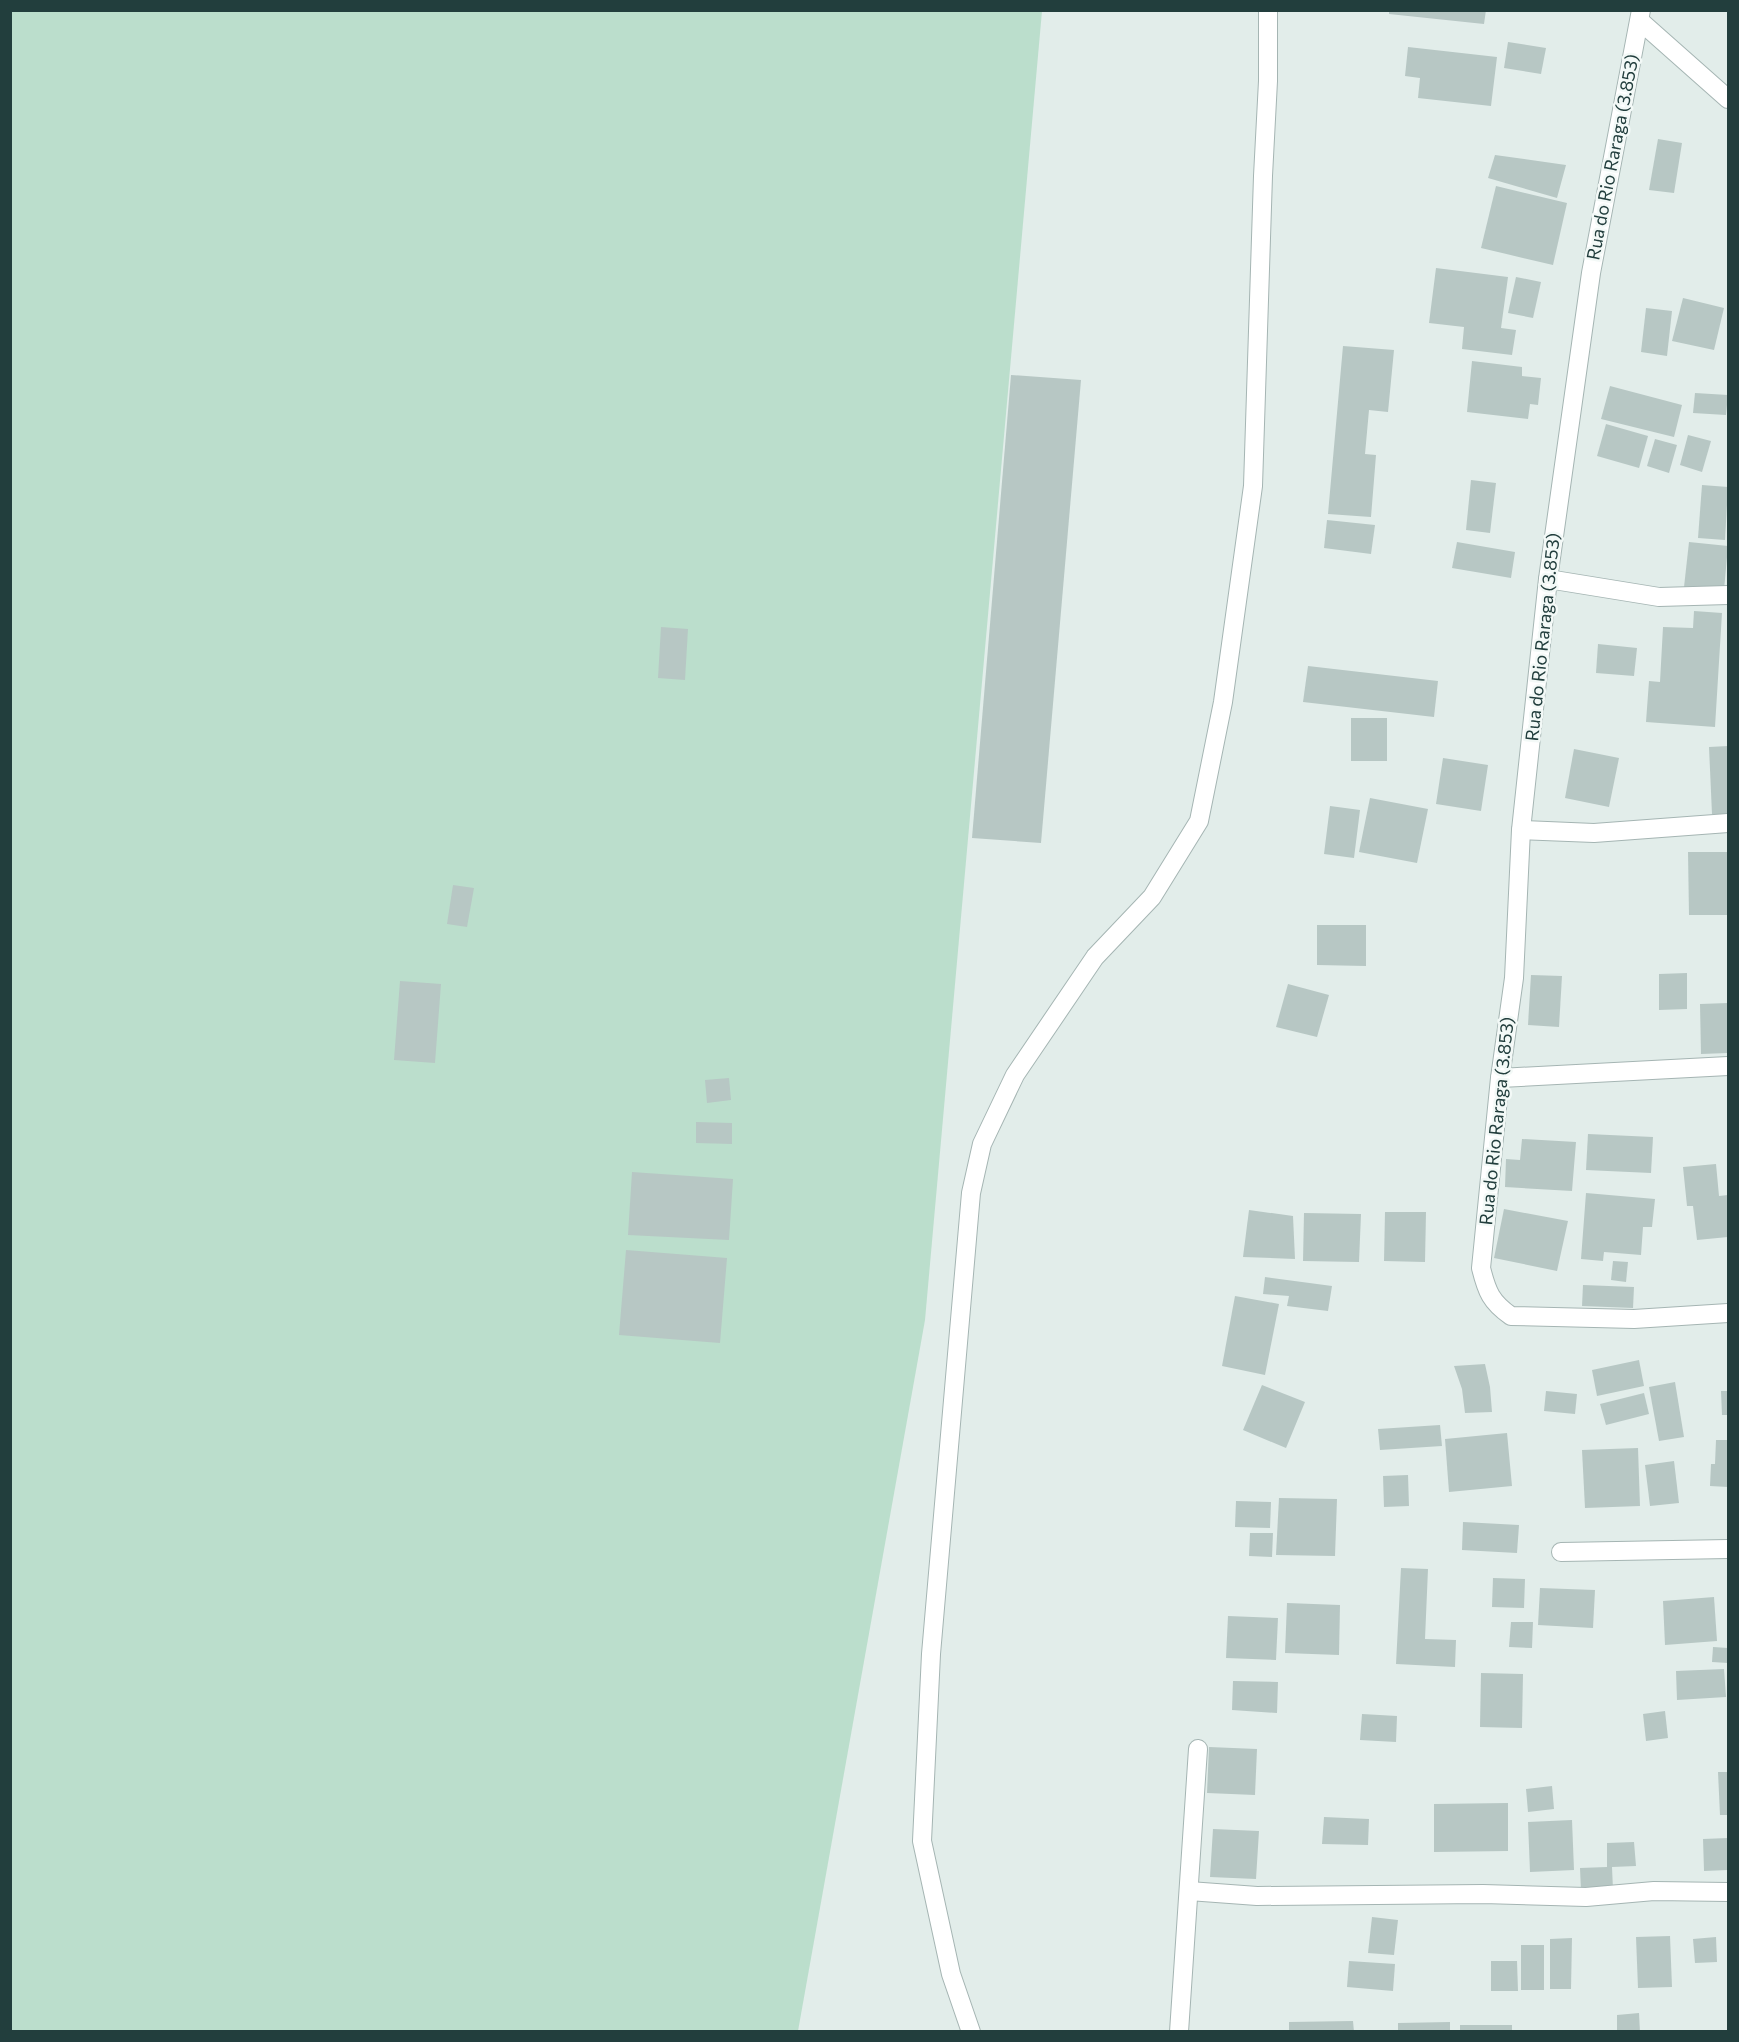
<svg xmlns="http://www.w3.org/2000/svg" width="1739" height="2042" font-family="Commissioner,sans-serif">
	<rect width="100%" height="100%" fill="#e2edea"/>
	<!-- green -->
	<path fill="#bbdecc" d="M11 11H1042L925 1320 798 2031 11 2032Z"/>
	<!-- building -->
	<g fill="#b7c7c4">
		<path d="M1389 10H1486L1484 24 1389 14Z"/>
		<path d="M1508 42 1546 48 1541 74 1504 68Z"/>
		<path d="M1408 47 1497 57 1491 106 1418 98 1420 78 1405 76Z"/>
		<path d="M1658 139 1682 143 1674 193 1649 190Z"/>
		<path d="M1495 155 1566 165 1557 198 1488 178Z"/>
		<path d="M1496 186 1567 203 1553 265 1481 248Z"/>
		<path d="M1436 268 1508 277 1501 328 1516 330 1512 355 1462 349 1464 327 1429 323Z"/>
		<path d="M1516 277 1541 282 1533 318 1508 313Z"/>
		<path d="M1683 298 1724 308 1714 350 1672 341Z"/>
		<path d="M1646 308 1672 311 1667 356 1641 352Z"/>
		<path d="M1343 346 1394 350 1388 412 1369 410 1365 454 1376 455 1371 517 1328 514Z"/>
		<path d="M1472 361 1522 367V376L1541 378 1538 405 1530 404 1528 419 1467 412Z"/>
		<path d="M1011 375 1081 380 1041 843 972 838Z"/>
		<path d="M1610 386 1682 405 1674 437 1601 419Z"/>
		<path d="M1695 393 1728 395 1726 415 1693 413Z"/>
		<path d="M1606 424 1648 436 1639 468 1597 456Z"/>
		<path d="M1688 435 1711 441 1702 472 1680 465Z"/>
		<path d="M1655 439 1677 445 1669 473 1647 466Z"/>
		<path d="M1471 480 1496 483 1490 533 1466 530Z"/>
		<path d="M1702 485 1728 487 1725 540 1698 538Z"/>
		<path d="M1327 520 1375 525 1371 554 1324 548Z"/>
		<path d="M1457 542 1515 552 1511 578 1452 568Z"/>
		<path d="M1689 542 1728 546 1724 590 1684 587Z"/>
		<path d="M1694 611 1722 613 1715 727 1646 722 1649 681 1660 682 1663 627 1693 628Z"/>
		<path d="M661 627 688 629 685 680 658 678Z"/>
		<path d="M1598 644 1637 648 1634 676 1596 673Z"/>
		<path d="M1308 666 1438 681 1434 717 1303 702Z"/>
		<rect x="1351" y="718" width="36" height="43"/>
		<path d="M1728 746V814H1712L1709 747Z"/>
		<path d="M1574 749 1619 758 1609 807 1565 798Z"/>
		<path d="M1443 758 1488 765 1481 811 1436 804Z"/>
		<path d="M1370 798 1428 809 1417 863 1359 852Z"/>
		<path d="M1330 806 1360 810 1354 858 1324 854Z"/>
		<path d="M1688 852H1728V915H1689Z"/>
		<path d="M453 885 474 888 467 927 447 924Z"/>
		<path d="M1317 925H1366V966L1317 965Z"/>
		<path d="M1687 973V1009L1659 1010V974Z"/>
		<path d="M1531 975 1562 976 1559 1027 1528 1025Z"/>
		<path d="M400 981 441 984 435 1063 394 1060Z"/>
		<path d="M1288 984 1329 995 1317 1037 1276 1027Z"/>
		<path d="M1728 1003V1053L1701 1054 1700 1004Z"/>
		<path d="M729 1078 731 1100 707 1103 705 1080Z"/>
		<path d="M696 1122 732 1123V1144L696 1143Z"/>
		<path d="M1588 1134 1653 1137 1651 1173 1586 1170Z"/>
		<path d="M1522 1139 1576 1142 1572 1191 1505 1187 1506 1159 1520 1160Z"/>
		<path d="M1716 1164 1719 1196 1728 1195V1237L1697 1240 1693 1206H1687L1683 1167Z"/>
		<path d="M632 1172 733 1179 729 1240 628 1235Z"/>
		<path d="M1586 1193 1655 1199 1652 1227H1643L1641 1255 1604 1252 1603 1261 1581 1259Z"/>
		<path d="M1504 1209 1568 1221 1557 1271 1494 1258Z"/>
		<path d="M1249 1210 1293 1216 1295 1259 1243 1257Z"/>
		<path d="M1385 1212H1426L1425 1262 1384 1261Z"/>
		<path d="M1304 1213 1361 1214 1359 1262 1303 1261Z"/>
		<path d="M626 1250 727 1258 720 1343 619 1335Z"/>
		<path d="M1613 1261 1628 1262 1626 1282 1611 1280Z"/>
		<path d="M1265 1277 1332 1286 1328 1311 1287 1306 1289 1296 1263 1294Z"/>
		<path d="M1583 1285 1634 1287 1633 1308 1582 1306Z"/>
		<path d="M1235 1296 1279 1304 1265 1375 1222 1366Z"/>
		<path d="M1639 1360 1644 1386 1597 1396 1592 1370Z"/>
		<path d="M1485 1364 1490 1387 1492 1412 1465 1413 1462 1389 1454 1366Z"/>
		<path d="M1675 1382 1684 1437 1659 1441 1649 1387Z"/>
		<path d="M1262 1385 1305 1402 1286 1448 1243 1430Z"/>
		<path d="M1546 1391 1577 1394 1575 1414 1544 1411Z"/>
		<path d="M1721 1391H1728V1415H1722Z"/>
		<path d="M1644 1393 1649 1414 1606 1425 1600 1404Z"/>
		<path d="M1440 1425 1442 1446 1380 1450 1378 1429Z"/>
		<path d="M1507 1433 1512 1486 1449 1492 1445 1439Z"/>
		<path d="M1716 1440H1728V1487L1710 1486 1711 1464H1715Z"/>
		<path d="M1638 1448 1640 1506 1585 1508 1582 1450Z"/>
		<path d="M1674 1461 1679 1503 1650 1506 1645 1465Z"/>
		<path d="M1408 1475 1409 1506 1384 1507 1383 1476Z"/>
		<path d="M1279 1498 1337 1499 1335 1556 1276 1555Z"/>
		<path d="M1236 1501 1271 1502 1270 1528 1235 1527Z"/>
		<path d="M1463 1522 1519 1525 1517 1553 1462 1550Z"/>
		<path d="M1250 1533H1273L1272 1557 1249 1556Z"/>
		<path d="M1401 1568 1428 1569 1425 1639 1456 1640 1455 1667 1396 1664Z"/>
		<path d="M1493 1578 1525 1579 1524 1608 1492 1607Z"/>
		<path d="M1540 1588 1595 1590 1593 1628 1538 1625Z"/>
		<path d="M1714 1597 1717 1641 1665 1645 1663 1601Z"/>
		<path d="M1287 1603 1340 1605 1339 1655 1285 1653Z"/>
		<path d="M1228 1616 1278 1618 1276 1660 1226 1658Z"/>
		<path d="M1511 1622H1533L1532 1648 1509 1647Z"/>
		<path d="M1713 1647 1728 1648V1663L1712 1662Z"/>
		<path d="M1724 1669 1726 1697 1677 1700 1676 1671Z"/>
		<path d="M1481 1673 1523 1674 1522 1728 1480 1727Z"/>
		<path d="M1233 1681 1278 1682 1277 1713 1232 1710Z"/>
		<path d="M1665 1711 1668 1738 1646 1741 1643 1714Z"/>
		<path d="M1362 1714 1397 1716 1396 1742 1360 1740Z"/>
		<path d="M1209 1747 1257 1749 1255 1795 1207 1793Z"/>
		<path d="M1718 1772H1728V1815H1720Z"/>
		<path d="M1552 1786 1554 1809 1528 1812 1526 1789Z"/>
		<path d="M1508 1803V1851L1434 1852V1804Z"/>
		<path d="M1324 1817 1369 1819 1368 1845 1322 1844Z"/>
		<path d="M1572 1820 1574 1870 1530 1872 1528 1822Z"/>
		<path d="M1213 1829 1259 1831 1256 1879 1210 1877Z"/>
		<path d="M1728 1838V1870L1704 1871 1703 1839Z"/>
		<path d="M1634 1842 1636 1866 1612 1867 1613 1890 1581 1891 1580 1868 1607 1867V1843Z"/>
		<path d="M1372 1917 1398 1920 1394 1955 1368 1953Z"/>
		<path d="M1670 1936 1672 1987 1638 1988 1636 1937Z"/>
		<path d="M1716 1937 1717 1962 1695 1963 1693 1939Z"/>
		<path d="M1572 1938 1571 1989H1550V1939Z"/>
		<rect x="1521" y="1945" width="23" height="45"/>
		<path d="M1349 1961 1395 1964 1393 1991 1347 1987Z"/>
		<path d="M1491 1961H1517L1518 1991H1491Z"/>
		<path d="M1639 2013 1640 2032H1617V2015Z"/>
		<path d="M1353 2021 1354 2032H1289V2022Z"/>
		<path d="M1450 2022V2032H1398V2023Z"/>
		<rect x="1460" y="2025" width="52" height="7"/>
	</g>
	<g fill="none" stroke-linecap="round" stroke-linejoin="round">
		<!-- service casing -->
		<g stroke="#a5b5b3" stroke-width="20">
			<path id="service" d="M971 2032 951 1974 922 1841 931 1654 971 1193 982 1144 1015 1075 1095 957 1152 897 1199 821 1223 702 1253 486 1263 176 1268 81V10"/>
		</g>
		<!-- minor casing -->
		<g stroke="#a5b5b3" stroke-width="20">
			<g id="minor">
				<path d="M1641 10 1591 273 1548 579 1521 830 1514 978 1500 1078 1481 1268C1487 1292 1491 1302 1511 1316L1634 1319 1728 1313"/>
				<path d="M1640 21 1728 99"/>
				<path d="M1548 579 1659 597 1728 595"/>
				<path d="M1521 830 1594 833 1728 823"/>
				<path d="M1500 1078 1728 1066"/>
				<path d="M1561 1552 1728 1549"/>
				<path d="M1189 1891 1257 1896 1483 1894 1586 1897 1654 1891 1728 1892"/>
				<path d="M1179 2032 1198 1749"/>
			</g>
		</g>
		<!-- service -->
		<use href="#service" stroke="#fff" stroke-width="18"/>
		<!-- minor -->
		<use href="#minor" stroke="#fff" stroke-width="18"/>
	</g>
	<g text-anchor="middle" stroke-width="5" stroke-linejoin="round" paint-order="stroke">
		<!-- street labels -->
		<g font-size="18" fill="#223e3d" stroke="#f3f9f7">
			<text transform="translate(1613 157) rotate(-79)" y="6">Rua do Rio Raraga (3.853)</text>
			<text transform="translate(1543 637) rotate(-84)" y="6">Rua do Rio Raraga (3.853)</text>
			<text transform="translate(1497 1121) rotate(-84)" y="6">Rua do Rio Raraga (3.853)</text>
		</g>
	</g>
	<!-- border -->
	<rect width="1739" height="2042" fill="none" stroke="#223e3d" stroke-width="24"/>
</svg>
